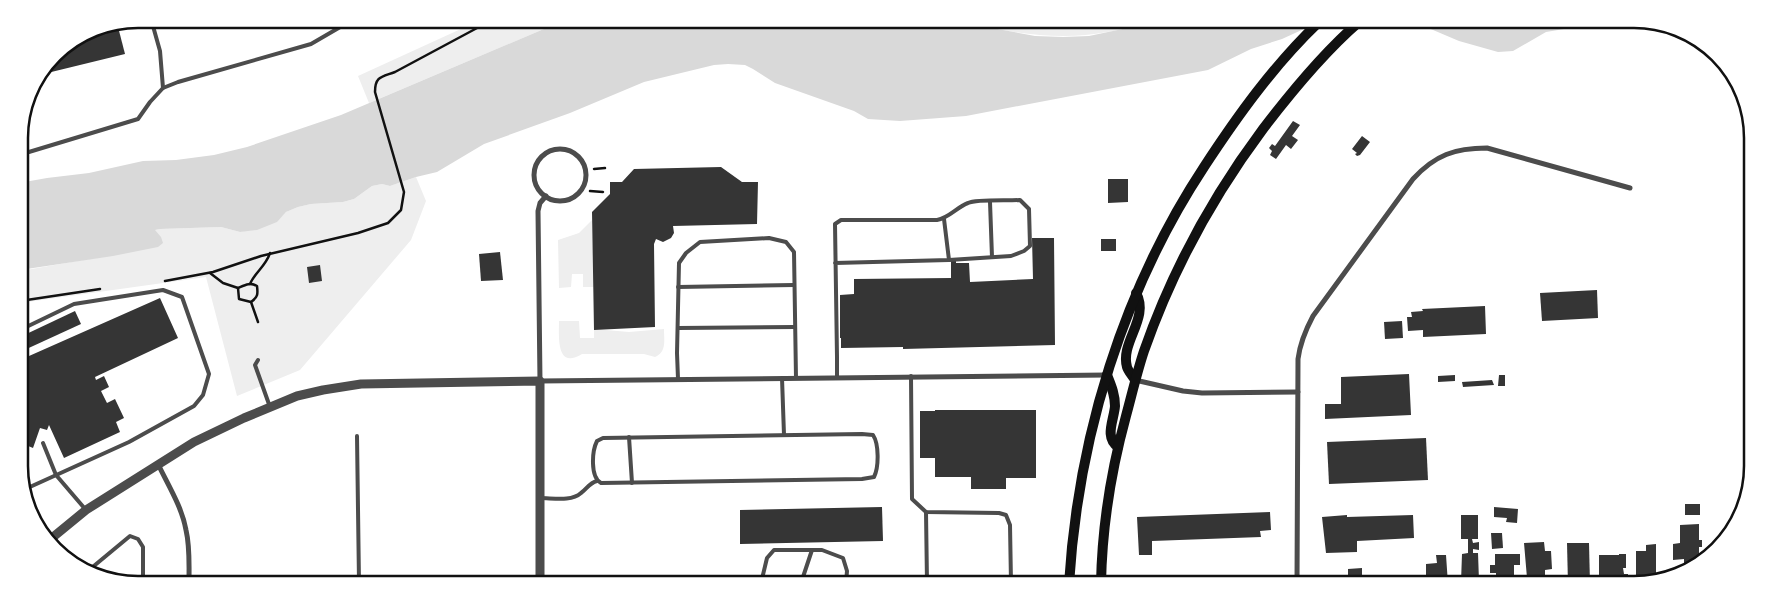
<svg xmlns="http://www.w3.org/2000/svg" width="1772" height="604" font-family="Jost,sans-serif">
	<rect width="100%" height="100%" fill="#fff"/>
	<!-- green -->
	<g fill="#eee">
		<path d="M462 20H565L369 103 358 76 463 28Z"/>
		<path d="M954 21H1144C1132 28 1120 30 1107 32 1055 42 1005 31 954 21Z"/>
		<path d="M416 177 426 201 411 240 300 370 237 396 206 277 20 303V271L135 251 155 230 160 229 221 227 240 232 276 222 286 212 298 207 311 204 343 202 354 199 372 186 382 184 390 186Z"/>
		<path d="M592 220 594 287H583V274H572L571 287 559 288 558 240 579 233Z"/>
		<path d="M559 321H579L580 338H594V329L629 332 664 329C664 340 667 352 655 357L644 354H582C556 370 559 337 559 321Z"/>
	</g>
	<!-- water -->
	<g fill="#d9d9d9">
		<path d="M565 20 855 21 868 23 954 21 1035 36 1063 37 1089 36 1132 27 1144 21 1334 22 1306 28 1282 39 1251 49 1208 70 966 116 900 121 868 119 854 111 775 83 753 69 745 65 728 64 714 65 644 82 570 113 484 144 437 172 416 177 390 186 382 184 372 186 354 199 343 202 311 204 298 207 286 212 277 222 257 230 240 232 221 227 160 229 155 230 161 237 163 243 158 247 113 256 20 270 19 183 47 178 89 173 143 161 176 160 214 155 247 147 341 115Z"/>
		<path d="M1406 22 1592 23 1576 27 1546 32 1513 51 1498 52 1459 41 1426 27Z"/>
	</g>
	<!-- building -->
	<g fill="#353535">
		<path d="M117 23 125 54 39 75 54 53 92 28Z"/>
		<path d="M1293 121 1300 125 1292 136 1298 140 1291 149 1286 145 1276 159 1270 155 1272 151 1269 148 1272 144 1275 146Z"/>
		<path d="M1362 136 1370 142 1360 155 1357 156 1355 154 1357 153 1352 149Z"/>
		<path d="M721 167 742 182H758L757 224 673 226 674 233 671 238 663 242 656 239 654 244 655 327 594 330 592 212 610 194V182H622L634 169Z"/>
		<path d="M1108 179H1128V202L1108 203Z"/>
		<path d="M1032 238H1054L1055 345 903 349V347L841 348V338H840V295L854 294V279L951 278V261H956V263H969L970 282 1033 279Z"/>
		<rect x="1101" y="239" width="15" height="12"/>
		<path d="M500 252 503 280 481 281 479 254Z"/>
		<path d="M320 265 322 281 309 283 307 267Z"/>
		<path d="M1597 290 1598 318 1542 321 1540 293Z"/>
		<path d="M160 298 178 338 95 377 96 380 104 376 109 387 101 391 107 403 115 399 124 418 116 422 120 432 64 458 49 425 47 430 40 428 33 448 21 443V425L22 421 21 420 20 360Z"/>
		<path d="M23 304 28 316 20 320V305Z"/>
		<path d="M1485 306 1486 334 1423 337V330L1408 331 1407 317H1412L1411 312 1423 311 1422 309Z"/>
		<path d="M75 311 81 324 20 352V337Z"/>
		<path d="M1402 321 1403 338 1385 339 1384 322Z"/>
		<path d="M1409 374 1411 415 1325 419V404H1341V377Z"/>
		<path d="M1455 375V381L1438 382V376Z"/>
		<path d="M1499 375H1505V386H1498Z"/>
		<path d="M1492 380 1494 385 1463 387 1462 382Z"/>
		<path d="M935 410H1036V478H1006V489H971V477H935V458H920V411H935Z"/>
		<path d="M1426 438 1428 480 1329 484 1327 442Z"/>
		<rect x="1685" y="504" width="15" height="11"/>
		<path d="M882 507 883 541 740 544V510Z"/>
		<path d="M1494 507 1518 509 1517 523 1506 522 1507 518 1494 517Z"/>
		<path d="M1270 512 1271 530 1260 531 1261 537 1152 541V555H1139L1137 517Z"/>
		<path d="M1347 515V517L1413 515 1414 538 1357 541V552L1326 553 1322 517Z"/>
		<path d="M1461 515H1478V539H1472L1473 543 1479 542V550L1473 549V553H1478L1479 581 1461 582 1462 554 1468 553V539H1461Z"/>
		<path d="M1699 524V540H1702V547H1699V564H1684V559L1673 560V544L1680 543V525Z"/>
		<path d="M1491 533H1502L1503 548 1492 549Z"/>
		<path d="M1544 542 1545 551H1551L1552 569 1545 570V578H1527L1524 543Z"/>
		<path d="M1567 543H1589L1590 584 1568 585Z"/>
		<path d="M1656 544V577H1649V575H1636V551H1646V545Z"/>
		<path d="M1495 554H1520V565H1514V584L1513 585 1496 584V573H1490V565H1495Z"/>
		<path d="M1619 554H1626V568H1623L1624 574H1628V578H1621V576H1599V555H1619Z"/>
		<path d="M1436 555H1446L1448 584H1433V578H1426V564L1437 563Z"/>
		<path d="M1362 568V582H1348V569Z"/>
	</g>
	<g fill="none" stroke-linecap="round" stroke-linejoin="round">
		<!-- path -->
		<g stroke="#111" stroke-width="2.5">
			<path d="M594 169 605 168"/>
			<path d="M590 191 603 192"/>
			<path d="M210 273 223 283 238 288 239 299 251 302 258 322"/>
			<path d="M165 281 213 272 261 256 358 233 388 223 401 210 404 192 375 92C375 76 382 77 395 72L492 20"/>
			<path d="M250 284C255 272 266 266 270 253"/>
			<path d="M238 288C245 285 250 282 257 286 258 294 258 297 251 302"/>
			<path d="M20 301 100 289"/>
		</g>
		<!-- service -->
		<g stroke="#4c4c4c" stroke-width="4">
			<path d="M151 19 160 51 163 88"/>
			<path d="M19 155 138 119 150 102 163 88 178 82 311 44 354 19"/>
			<path d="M990 202 992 257"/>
			<path d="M944 219 949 260"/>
			<path d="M835 263 949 260 1011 256 1024 251 1030 246 1029 209 1020 200C1008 201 977 199 968 203 957 207 949 218 937 220H841L835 224 837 357V377"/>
			<path d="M678 287 794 285"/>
			<path d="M678 328 795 327"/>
			<path d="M20 330 74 304 163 290 182 297 209 374 203 395 194 406 129 442 21 491"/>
			<path d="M258 360 255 365 270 407"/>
			<path d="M911 376 912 499 926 512 999 513 1006 515 1010 525 1011 583"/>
			<path d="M782 378 784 435"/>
			<path d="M678 379 677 353 679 263 686 253 700 242 769 238 786 242 794 252 796 378"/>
			<path d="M862 434 873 435C879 444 879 467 874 477L862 479 601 483C590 477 592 451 597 441L603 438Z"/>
			<path d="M357 436 359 582"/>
			<path d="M629 437 632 483"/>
			<path d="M43 443 56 475 86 510"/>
			<path d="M540 498C553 498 571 502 581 493 587 489 589 483 597 481"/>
			<path d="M926 512 927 583"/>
			<path d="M89 570 130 536 138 539 143 547V581"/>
			<path d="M761 583 767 558 774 550H822L843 558 847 571 846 583"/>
			<path d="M801 583 812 550"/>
		</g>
		<!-- minor -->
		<g stroke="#4c4c4c" stroke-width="5">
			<circle cx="560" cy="175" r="26"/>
			<path d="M546 196 540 203 538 211 540 381 1107 375"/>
			<path d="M1135 380 1183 391 1202 393 1298 392"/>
			<path d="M158 464C168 485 182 507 186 530 190 547 189 564 189 581"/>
			<path d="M1297 584 1298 359C1300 343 1305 331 1313 316L1413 179C1435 155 1455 148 1487 148L1630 188"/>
		</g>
		<!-- tertiary -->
		<path stroke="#4c4c4c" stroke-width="9" d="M47 542 86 510 194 442 244 418 297 396 323 390 361 384 540 381V582"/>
		<!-- secondary -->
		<g stroke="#111" stroke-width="10">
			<path d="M1107 375C1111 385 1115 394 1115 406 1114 420 1104 437 1118 447"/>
			<path d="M1135 380C1133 376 1128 371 1127 367 1120 342 1150 318 1136 293"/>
			<path d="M1069 584C1078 437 1123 290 1204 167 1238 115 1274 65 1319 22"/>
			<path d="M1101 584C1102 526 1111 471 1126 416 1132 394 1137 372 1144 351 1172 271 1213 196 1263 129 1292 91 1323 53 1359 22"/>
		</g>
	</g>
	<!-- crop -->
	<path d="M0 0H1772V604H0ZM138 28H1634A110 110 0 0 1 1744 138V466A110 110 0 0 1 1634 576H138A110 110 0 0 1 28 466V138A110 110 0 0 1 138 28Z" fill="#fff" fill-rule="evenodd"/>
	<path fill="none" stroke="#111" stroke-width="2.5" d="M138 28H1634A110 110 0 0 1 1744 138V466A110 110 0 0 1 1634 576H138A110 110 0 0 1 28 466V138A110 110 0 0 1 138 28Z"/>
</svg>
